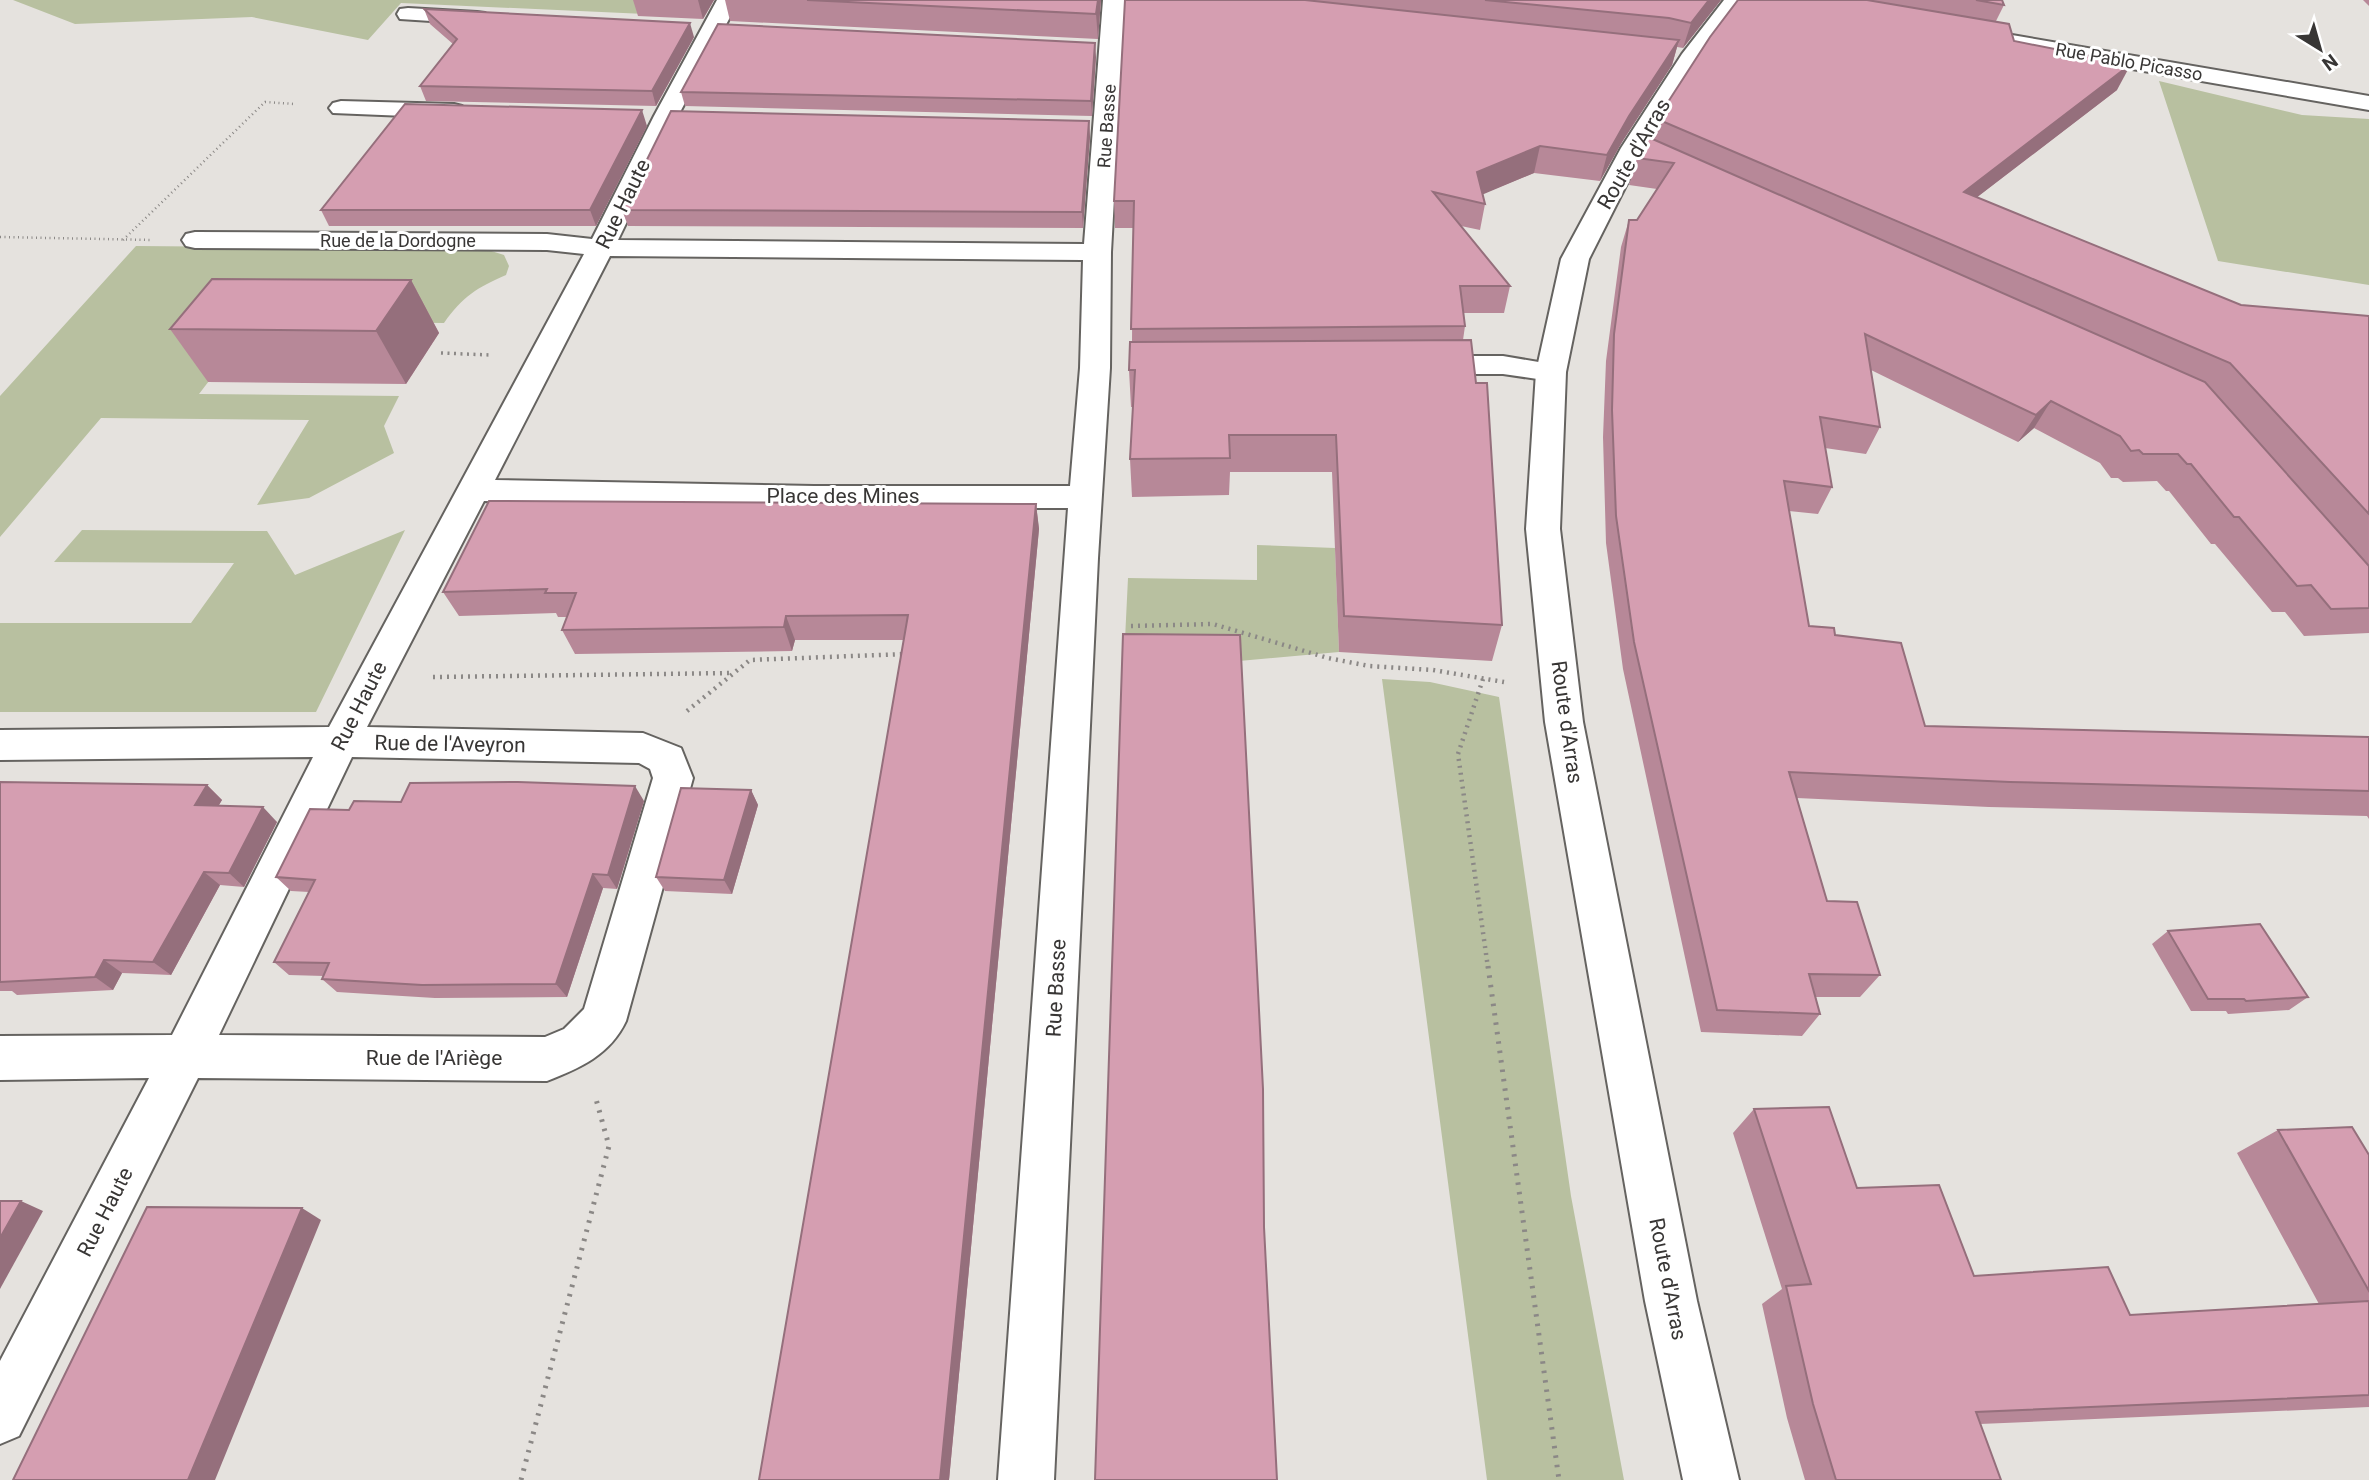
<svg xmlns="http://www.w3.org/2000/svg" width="2369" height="1480" font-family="Roboto,sans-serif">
	<rect width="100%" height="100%" fill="#e5e2de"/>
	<!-- green -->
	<g fill="#b8c0a0">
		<path d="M13 0H698L689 16 401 3 368 40 252 17 75 24Z"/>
		<path d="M2159 81 2302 115 2369 119V285L2218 261Z"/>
		<path d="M136 246 485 249 504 255 509 266 506 275C478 287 462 297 444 323L255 321 199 394 399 396 384 426 394 453 309 498 257 505 309 420 101 418 0 537V396Z"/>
		<path d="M82 530 267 531 295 575 405 530 316 712H0V623H191L234 563 54 562Z"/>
		<path d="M1257 545 1335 548 1339 652 1239 661 1124 660 1128 578 1257 580Z"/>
		<path d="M1382 679 1430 682 1499 697 1571 1196 1624 1480H1487Z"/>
	</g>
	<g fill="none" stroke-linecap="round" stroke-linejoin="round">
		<!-- minor casing -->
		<g stroke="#656360" stroke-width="4">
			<g id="minor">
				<path d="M717 0H739L678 116 618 240 1084 244 1103 0H1125L1111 252 1110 368 1098 558 1054 1480H998L1068 508H814L484 501 367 727 643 733 681 748 693 778 626 1021C610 1055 580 1068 547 1081L198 1078 19 1436 0 1444V1361L149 1078 0 1080V1036L172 1035 313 757 0 760V730L329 727 584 254 547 250 195 248 186 246 182 240 186 234 195 232 547 234 592 239 654 116ZM610 256 1083 260 1080 368 1070 486H814L495 480ZM352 757 639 763 650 769 653 778 584 1009 564 1029 545 1037 219 1035Z"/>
				<path d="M408 8 477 12 485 13 488 18 485 23 477 24 400 19 397 14 400 9Z"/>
				<path d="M2012 35 2369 96V110L2004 47 2001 42 2004 37Z"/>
				<path d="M341 101 454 104 462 106 466 111 462 116 454 118 333 113 329 108 333 103Z"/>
				<path d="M1421 356H1503L1562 366 1566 372 1562 378 1551 381 1503 374H1421L1410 371 1406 365 1410 359Z"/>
			</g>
		</g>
		<!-- major casing -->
		<g stroke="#656360" stroke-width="4">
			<path id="major" d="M1724 0H1746L1700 61 1645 148 1589 259 1566 372 1560 529 1583 722 1697 1301 1739 1480H1683L1645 1301 1545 722 1526 529 1536 372 1561 259 1621 148 1682 54Z"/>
		</g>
		<!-- path-far3 -->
		<g stroke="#8b8886" stroke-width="2.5" stroke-dasharray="1 3.5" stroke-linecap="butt">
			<path d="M0 237 153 240"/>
			<path d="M123 240 265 102 294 104"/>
		</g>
		<!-- path-far2 -->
		<path stroke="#8b8886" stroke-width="3.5" stroke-dasharray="2 4.5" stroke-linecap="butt" d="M441 353 490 355"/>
		<!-- path-far1 -->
		<g stroke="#8b8886" stroke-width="4.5" stroke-dasharray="2 5" stroke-linecap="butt">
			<path d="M1131 626 1213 624 1328 658 1369 666 1433 670 1504 682"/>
			<path d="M433 677 732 673"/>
			<path d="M1483 679 1458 754 1488 968"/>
			<path d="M687 711 750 660 905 654"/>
		</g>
		<!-- path -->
		<g stroke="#8b8886" stroke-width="5" stroke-dasharray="2.5 7" stroke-linecap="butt">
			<path d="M1488 966 1559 1480"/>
			<path d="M521 1480 609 1146 596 1099"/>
		</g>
		<!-- minor -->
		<use href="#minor" fill="#fff" fill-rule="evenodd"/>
		<!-- major -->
		<use href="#major" fill="#fff" fill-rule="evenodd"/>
	</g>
	<!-- wall -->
	<g fill="#b78898">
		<path d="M633 0H714L703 19 638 16Z"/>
		<path d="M725 0H1101L1098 39 730 21Z"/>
		<path d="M1125 0H1721L1683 48 1677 47 1672 65 1622 142 1600 181 1534 173 1482 194 1485 204 1480 230 1461 226 1510 286 1504 313H1463L1465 326 1463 340 1502 625 1492 661 1339 652 1332 472H1230L1229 495 1132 497 1130 459 1133 407H1131L1129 370 1132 342 1133 228H1115L1114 201Z"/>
		<path d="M1738 0H2002L2004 5 1996 21 2014 41 2117 90 1977 197 2241 305 2369 316V633L2304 636 2285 612H2272L2215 544H2211L2169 491H2166L2157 481 2123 482 2118 478H2111L2100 463 2034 428 2018 442 1871 370 1880 427 1866 454 1825 448 1832 487 1818 514 1789 511 1809 626 1835 635 1925 726 2369 737V819L2367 816 1989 807 1797 798 1827 901 1880 975 1860 997H1816L1820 1014 1802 1036 1701 1032 1623 669 1606 543 1603 437 1606 361 1621 247 1629 220H1637L1657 189 1629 185 1637 158 1652 139 1657 119Z"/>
		<path d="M2363 0H2369V6Z"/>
		<path d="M424 9 694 37 656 106 426 101 420 86 453 44 430 24Z"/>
		<path d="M1096 57 1092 116 685 106 681 92Z"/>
		<path d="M1089 121 1090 137 1083 228 628 226 622 210Z"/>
		<path d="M647 126 596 226H329L321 210Z"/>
		<path d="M411 280 439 333 406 384 208 382 170 329Z"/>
		<path d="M1036 504 1039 529 949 1480H759L904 640H795L792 651 575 654 562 630 567 617H558L556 613 459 616 443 592Z"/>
		<path d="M0 782 207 785 222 800 218 806 277 822 244 887 220 885 171 975 122 973 113 990 17 995 12 991H0Z"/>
		<path d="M751 790 758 805 732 894 665 891 656 877Z"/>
		<path d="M644 801 617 889 603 888 567 997 435 998 337 992 322 979 324 976 289 975 274 962 309 892 291 891 276 877 349 810 401 802Z"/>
		<path d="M2168 931 2308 997 2289 1010 2228 1014 2226 1011H2191L2152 944Z"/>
		<path d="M1754 1109 1857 1188 1974 1276 2130 1315 2319 1304 2237 1153 2278 1130 2369 1155V1407L1980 1424 2001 1480H1805L1787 1418 1762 1304 1782 1289 1733 1133Z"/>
	</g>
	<!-- shaded-wall -->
	<g fill="#956f7c">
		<path d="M698 0H714L703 19Z"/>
		<path d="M1098 0H1101L1098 39 1096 14Z"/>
		<path d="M1709 0H1721L1683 48 1691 23Z"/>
		<path d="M690 23 694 37 656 106 652 91Z"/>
		<path d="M1679 40 1672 65 1622 142 1600 181 1607 155 1629 116Z"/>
		<path d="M1095 43 1096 57 1092 116 1091 101Z"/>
		<path d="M2131 64 2117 90 1950 218 1964 192Z"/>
		<path d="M642 110 647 126 596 226 590 210Z"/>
		<path d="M1089 121 1090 137 1083 228 1082 212Z"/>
		<path d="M1540 146 1534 173 1472 199 1477 172Z"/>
		<path d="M411 280 439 333 406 384 376 331Z"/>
		<path d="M2051 401 2034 428 2018 442 2036 415Z"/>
		<path d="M1036 504 1039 529 949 1480H940Z"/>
		<path d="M786 616 795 640 792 651 784 627Z"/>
		<path d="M207 785 222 800 210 820 195 805Z"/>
		<path d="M635 786 644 801 617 889 608 875Z"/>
		<path d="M751 790 758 805 732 894 724 880Z"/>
		<path d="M263 807 277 822 244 887 229 873Z"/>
		<path d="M204 872 220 885 171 975 153 962Z"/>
		<path d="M593 874 603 888 567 997 556 984Z"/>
		<path d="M104 960 122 973 113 990 95 977Z"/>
		<path d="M21 1201 43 1211 0 1289V1238Z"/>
		<path d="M302 1208 321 1220 215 1480H188Z"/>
	</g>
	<!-- building -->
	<g fill="#d59eb1" stroke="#956f7c" stroke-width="2">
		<path d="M807 0H1098L1096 14Z"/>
		<path d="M1125 0H1305L1679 40 1629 116 1607 155 1540 146 1477 172 1485 204 1433 192 1510 286H1460L1465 326 1131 329 1134 201H1114Z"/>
		<path d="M1485 0H1709L1691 23 1669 18Z"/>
		<path d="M1738 0H1867L2009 24 2014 41 2131 64 1964 192 2241 305 2369 316V514L2230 363 1657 119 1710 37Z"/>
		<path d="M1976 0H2002L2004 5Z"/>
		<path d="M424 9 690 23 652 91 420 86 457 39Z"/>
		<path d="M718 24 1095 43 1091 101 681 92Z"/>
		<path d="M405 104 642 110 590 210H321Z"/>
		<path d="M671 111 1089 121 1082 212 622 210Z"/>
		<path d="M1648 137 2205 382 2369 566V608L2331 609 2311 585 2297 586 2239 517H2234L2191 464H2187L2178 454H2143L2139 450 2131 451 2120 436 2051 401 2036 415 1865 334 1880 427 1820 417 1832 487 1784 481 1809 626 1834 628 1835 635 1901 643 1925 726 2369 737V791L2010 782 1789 772 1827 901 1857 902 1880 975 1809 974 1820 1014 1717 1010 1634 642 1616 516 1612 410 1614 334 1629 220H1637L1674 163 1637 158Z"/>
		<path d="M212 279 411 280 376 331 170 329Z"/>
		<path d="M1471 340 1476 383H1487L1502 625 1344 616 1336 435H1229L1230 458 1130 459 1135 370H1129L1130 342Z"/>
		<path d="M489 501 1036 504 940 1480H759L908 615 786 616 784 627 562 630 576 593H545L547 589 443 592Z"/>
		<path d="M1123 634 1240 635 1263 1089 1264 1227 1277 1480H1095Z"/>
		<path d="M0 782 207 785 195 805 263 807 229 873 204 872 153 962 104 960 95 977 0 982Z"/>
		<path d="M518 782 635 786 608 875 593 874 556 984 422 985 322 979 329 963 274 962 315 880 276 877 310 809 349 810 354 801 401 802 410 783Z"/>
		<path d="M681 788 751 790 724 880 656 877Z"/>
		<path d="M2260 924 2308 997 2246 1001 2244 999H2208L2168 931Z"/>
		<path d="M1829 1107 1857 1188 1939 1185 1974 1276 2108 1267 2130 1315 2369 1301V1395L1976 1412 2001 1480H1836L1813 1404 1786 1286 1811 1284 1754 1109Z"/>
		<path d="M2352 1127 2369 1155V1291L2278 1130Z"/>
		<path d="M0 1201H21L0 1238Z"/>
		<path d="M147 1207 302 1208 188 1480H13Z"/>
	</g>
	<g text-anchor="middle" stroke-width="6" stroke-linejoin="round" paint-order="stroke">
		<!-- far-street labels -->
		<g font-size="18" fill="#383635" stroke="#fff">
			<text transform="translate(2129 62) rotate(10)" y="6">Rue Pablo Picasso</text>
			<text transform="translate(1107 126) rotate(-86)" y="6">Rue Basse</text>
			<text x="398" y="247">Rue de la Dordogne</text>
		</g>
		<!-- street labels -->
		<g font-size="21" fill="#383635" stroke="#fff">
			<text transform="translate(1634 154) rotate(-60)" y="7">Route d'Arras</text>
			<text transform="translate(623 204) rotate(-64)" y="7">Rue Haute</text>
			<text x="843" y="503">Place des Mines</text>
			<text transform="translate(359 706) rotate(-63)" y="7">Rue Haute</text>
			<text transform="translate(1567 722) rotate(82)" y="7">Route d'Arras</text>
			<text transform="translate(450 744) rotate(1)" y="7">Rue de l'Aveyron</text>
			<text transform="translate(1056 988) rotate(-87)" y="7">Rue Basse</text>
			<text x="434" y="1065">Rue de l'Ariège</text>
			<text transform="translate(105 1212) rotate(-63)" y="7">Rue Haute</text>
			<text transform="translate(1668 1279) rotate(79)" y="7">Route d'Arras</text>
		</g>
	</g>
	<!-- north arrow -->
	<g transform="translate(2320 49) rotate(143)" stroke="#ffffff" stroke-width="5" paint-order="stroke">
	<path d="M0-5L12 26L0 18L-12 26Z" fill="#383635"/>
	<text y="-10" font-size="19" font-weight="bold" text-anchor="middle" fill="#383635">N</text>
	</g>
</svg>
